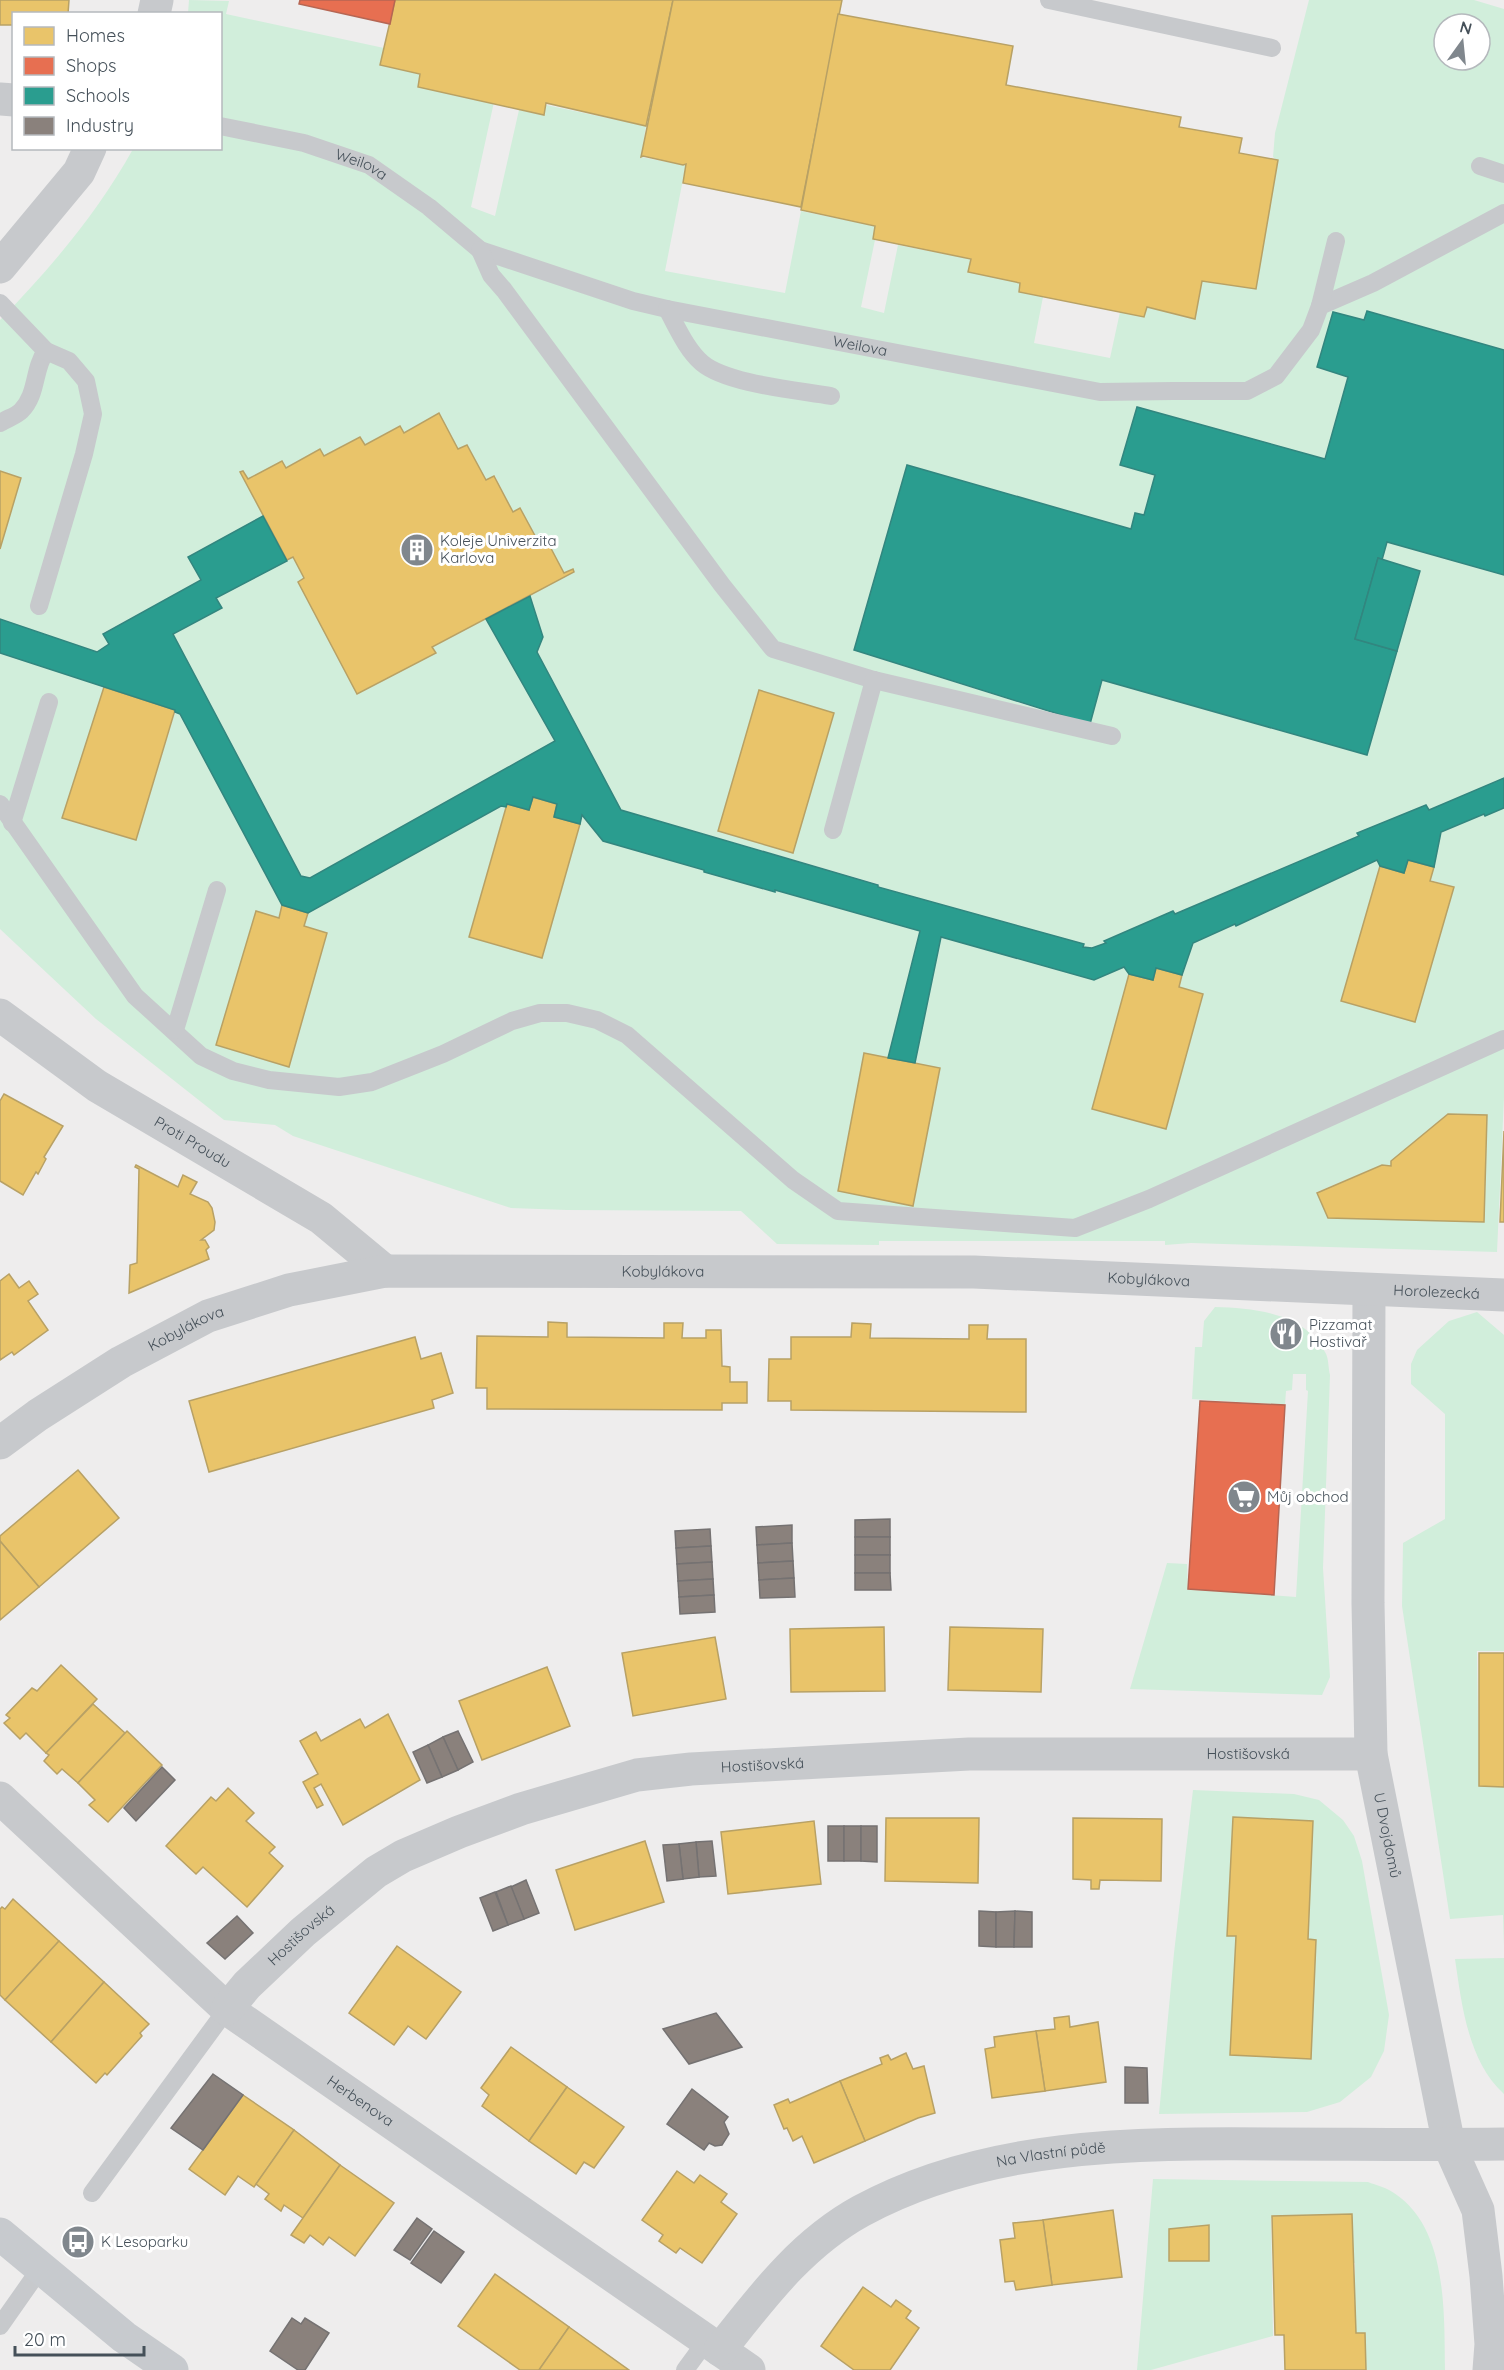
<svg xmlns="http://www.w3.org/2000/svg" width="1504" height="2370" font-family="Quicksand,sans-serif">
	<rect width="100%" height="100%" fill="#eeeded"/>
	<!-- green -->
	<g fill="#d1eedb" fill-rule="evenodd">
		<path d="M189 0 229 1 226 14 384 48 380 65 420 74 418 87 494 102 471 207 495 216 519 110 544 115 546 105 646 126 641 157 683 165 686 164 665 271 785 293 801 211 875 226 873 239 875 240 861 307 884 313 898 245 971 259 969 272 1020 283 1019 292 1043 297 1034 343 1110 358 1120 312 1144 317 1147 307 1195 319 1202 281 1256 289 1278 161 1273 157 1275 133 1309 0H1474L1504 9V350L1369 311 1364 320 1333 312 1317 366 1348 377 1325 459 1137 408 1120 465 1155 475 1144 515 1135 513 1131 529 907 465 854 650 1042 710 1090 723 1102 680 1367 755 1420 571 1382 560 1387 542 1504 575V778L1429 810 1426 805 1358 833 1359 836 1175 914 1173 912 1105 940 1106 943 1092 948 1083 947V944L878 887V884L621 810 537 652 543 637 530 596 486 620 555 741 310 878 301 876 173 634 222 608 216 598 286 561 263 516 188 557 201 580 103 633 109 644 97 652 0 619V549L20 478 0 471V320C51 268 98 212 133 149L220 148V14L188 13ZM1444 24H1480V60H1444ZM439 414 458 449 467 445 486 480 495 476 513 512 520 508 539 543 546 539 564 573 573 569 574 572 432 647 435 652 298 582 304 578 293 557 287 560 241 473 243 471 248 479 282 461 286 468 320 449 324 456 359 437 365 445 399 426 404 433ZM759 691 834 713 793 852 718 831Z"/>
		<path d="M0 653 104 687 63 819 136 840 175 712 180 714 282 905 279 918 256 911 216 1045 289 1067 327 933 304 926 308 913 501 806 506 807 469 937 542 958 582 815 603 841 704 870V872L774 892 775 890 920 931 888 1058 864 1054 838 1191 913 1206 939 1068 915 1063 941 937 1094 980 1124 967 1129 974 1092 1109 1165 1129 1203 994 1179 987 1193 943 1235 924 1237 926 1377 860 1380 866 1341 1001 1415 1022 1454 887 1430 880 1441 832 1484 814 1485 816 1504 808V1097L1497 1252 1191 1243 1165 1245V1241H879V1245L777 1244 741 1211 567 1210 511 1208 293 1136 275 1125 224 1120 96 1019 0 929ZM1447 1114 1487 1115 1483 1222 1328 1218 1317 1192 1382 1165 1391 1166V1161Z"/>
		<path d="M1215 1307C1255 1308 1304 1313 1325 1352 1329 1358 1328 1368 1330 1375L1323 1568 1330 1677 1322 1695 1130 1689 1167 1563 1187 1564 1188 1589 1296 1597 1308 1391 1306 1390V1374H1293L1292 1390 1286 1391 1285 1405 1192 1399 1195 1347H1202L1204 1321Z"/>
		<path d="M1477 1312 1504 1335V1651H1477L1479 1786 1504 1787V1946L1503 1915 1450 1919 1402 1606 1403 1543 1445 1519V1414L1411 1384V1364L1417 1350 1449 1321Z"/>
		<path d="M1193 1790 1294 1794 1319 1800 1343 1820 1354 1836 1362 1861 1389 2015 1384 2051 1371 2077 1340 2102 1307 2112 1159 2114 1174 1953ZM1233 1817 1313 1821 1308 1939 1316 1941 1310 2059 1230 2055 1236 1936 1227 1935Z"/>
		<path d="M1504 1958V2094C1468 2061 1462 2006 1455 1959Z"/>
		<path d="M1153 2179 1368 2182C1376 2185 1387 2188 1394 2193 1448 2228 1444 2313 1445 2370H1364L1363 2333H1354L1355 2263H1352L1350 2215 1271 2218 1273 2336 1151 2370H1137ZM1188 2226H1209V2261H1169V2229L1188 2228Z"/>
	</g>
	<!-- homes -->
	<g fill="#e9c46a" stroke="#b8a165" stroke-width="1.5">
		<path d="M0 0H69L68 14H14V25H0Z"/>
		<path d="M395 0H673L646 126 546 103 544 115 418 87 420 74 380 65Z"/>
		<path d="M673 0H842L801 207 683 183 686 164 683 165 643 156 641 157Z"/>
		<path d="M838 14 1013 46 1006 85 1181 117 1179 127 1242 138 1239 153 1278 160 1256 289 1202 281 1195 319 1147 307 1144 317 1019 292 1020 283 968 272 971 259 873 239 875 226 801 210Z"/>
		<path d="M439 413 458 449 467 445 486 480 494 476 513 512 520 508 539 543 546 539 564 573 573 569 574 572 432 647 436 653 357 694 298 582 304 578 293 557 287 560 240 472 243 471 248 479 282 461 286 468 320 449 324 456 360 437 365 445 400 426 404 433Z"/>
		<path d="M0 471 21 478 0 549Z"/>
		<path d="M104 687 175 710 136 840 62 818Z"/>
		<path d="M759 690 834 713 793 853 718 831Z"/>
		<path d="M533 797 557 804 554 817 580 824 542 958 469 937 507 804 529 810Z"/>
		<path d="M1408 860 1434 867 1430 881 1454 887 1415 1022 1341 1001 1380 866 1404 873Z"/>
		<path d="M282 905 308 913 304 926 327 933 289 1067 216 1045 256 911 279 918Z"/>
		<path d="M1156 968 1182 975 1179 987 1203 994 1166 1129 1092 1109 1129 974 1153 980Z"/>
		<path d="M864 1053 940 1068 913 1206 838 1191Z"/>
		<path d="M4 1094 63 1126 44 1157 46 1159 38 1174 36 1172 23 1195 0 1181V1101Z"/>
		<path d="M1448 1114 1487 1115 1484 1222 1328 1218 1317 1193 1382 1165 1391 1166V1161Z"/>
		<path d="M1504 1131V1222H1500Z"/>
		<path d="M136 1165 178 1187 183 1175 197 1182 190 1194 208 1202 212 1208 215 1222 214 1230 201 1240H205L209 1247 206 1250 209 1259 129 1293 130 1265 137 1263 139 1169 135 1167Z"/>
		<path d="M9 1274 19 1288 29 1281 38 1294 28 1301 48 1330 14 1355 12 1352 0 1360V1281Z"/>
		<path d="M548 1322 567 1323V1337L664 1338V1323H683L682 1338H706V1330H721L722 1366 730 1367V1382H747V1403H722V1410L487 1409V1388H476L477 1336 548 1337Z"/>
		<path d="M852 1323 871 1324 870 1338 969 1339V1325H988L987 1339H1026V1412L791 1410V1401H768L769 1359H791V1337H851Z"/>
		<path d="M415 1337 421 1359 441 1353 453 1393 432 1400 434 1408 209 1472 189 1401Z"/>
		<path d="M78 1470 119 1518 39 1587 0 1541V1536Z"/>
		<path d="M0 1541 39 1587 0 1620Z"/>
		<path d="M884 1627 885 1691 791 1692 790 1629Z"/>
		<path d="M950 1627 1043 1629 1041 1692 948 1690Z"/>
		<path d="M715 1637 726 1699 633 1716 622 1653Z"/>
		<path d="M1479 1653H1504V1787L1479 1786Z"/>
		<path d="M61 1665 97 1699 46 1753 26 1733 20 1739 4 1723 10 1718 6 1715 32 1688 37 1691Z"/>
		<path d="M547 1667 570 1726 482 1760 459 1701Z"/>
		<path d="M93 1704 125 1733 78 1783 62 1769 57 1774 44 1761 49 1755 46 1753Z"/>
		<path d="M388 1714 420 1780 343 1825 321 1784 314 1788 323 1805 317 1808 303 1782 318 1774 300 1741 316 1732 321 1741 360 1719 365 1728Z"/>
		<path d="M127 1731 162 1765 108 1822 89 1805 95 1800 78 1783Z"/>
		<path d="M228 1788 254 1813 246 1821 275 1847 269 1853 283 1866 247 1907 203 1867 196 1874 166 1846 211 1797 216 1801Z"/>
		<path d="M1233 1817 1313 1821 1308 1939 1316 1940 1311 2059 1230 2055 1236 1936H1227Z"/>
		<path d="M886 1818H979L978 1883 885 1881Z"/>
		<path d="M1073 1818 1162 1819 1161 1881 1100 1880 1099 1889H1091V1880L1073 1879Z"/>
		<path d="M814 1821 821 1884 728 1894 721 1832Z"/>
		<path d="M645 1841 664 1902 575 1930 556 1870Z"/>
		<path d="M13 1899 59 1941 5 2000 0 1995V1909L2 1907 5 1909Z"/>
		<path d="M59 1941 104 1982 51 2042 5 2000Z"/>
		<path d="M397 1946 461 1992 426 2039 408 2026 394 2045 349 2013Z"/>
		<path d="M104 1982 149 2024 140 2033 142 2036 107 2075 105 2073 96 2083 51 2042Z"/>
		<path d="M1069 2016 1070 2027 1098 2022 1106 2082 1045 2091 1036 2031 1055 2029 1054 2018Z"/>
		<path d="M1036 2031 1045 2091 992 2098 985 2049 995 2047 994 2037Z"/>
		<path d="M511 2047 567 2087 529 2141 482 2106 489 2095 481 2088Z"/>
		<path d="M906 2053 913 2069 924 2066 935 2113 918 2118 865 2141 840 2081 882 2064 880 2058 888 2055 891 2060Z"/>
		<path d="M840 2081 865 2141 814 2163 802 2136 793 2141 787 2128 784 2129 774 2105 788 2099 790 2103Z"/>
		<path d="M567 2087 624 2127 594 2168 584 2162 576 2174 529 2141Z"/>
		<path d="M243 2095 294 2130 254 2187 238 2176 225 2195 189 2169Z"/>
		<path d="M294 2130 340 2165 303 2218 284 2205 281 2211 265 2199 269 2194 256 2184Z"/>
		<path d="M340 2165 394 2203 355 2256 329 2237 323 2245 310 2235 304 2243 291 2235Z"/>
		<path d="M677 2171 694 2183 700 2175 727 2194 721 2202 737 2214 702 2263 680 2248 676 2253 659 2241 663 2235 642 2220Z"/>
		<path d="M1113 2210 1122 2277 1052 2285 1043 2220Z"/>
		<path d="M1352 2214 1356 2333H1365L1366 2370H1285L1284 2335H1275L1272 2216Z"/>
		<path d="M1043 2220 1052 2285 1016 2290 1014 2281 1005 2282 1000 2240 1015 2238 1013 2223Z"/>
		<path d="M1209 2225V2261H1169V2229Z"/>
		<path d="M495 2274 569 2327 539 2370H520L458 2326Z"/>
		<path d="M863 2287 891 2307 896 2300 911 2311 906 2318 919 2328 890 2370H854L821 2346Z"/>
		<path d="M569 2327 629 2370H539Z"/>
	</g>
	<!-- shops -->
	<g fill="#e76f51" stroke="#b66653" stroke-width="1.5">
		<path d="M300 0H395L390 24 299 4Z"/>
		<path d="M1200 1401 1285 1405 1274 1595 1188 1589Z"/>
	</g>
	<!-- schools -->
	<g fill="#2a9d8f" stroke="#32867f" stroke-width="1.5">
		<path d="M1367 311 1504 350V575L1387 542 1382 560 1378 558 1355 639 1397 651 1367 755 1102 680 1090 724 854 650 907 465 1131 529 1135 513 1144 515 1155 475 1120 465 1137 407 1325 459 1348 377 1317 367 1333 312 1364 320Z"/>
		<path d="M263 516 287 561 216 598 222 608 173 634 301 876 310 878 555 741 486 619 530 596 543 637 537 652 621 810 878 885V887L1084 944 1083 947 1092 948 1106 943 1104 941 1173 911 1175 914 1359 836 1357 833 1426 805 1429 810 1504 778V808L1485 816 1484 814 1441 832 1434 867 1408 860 1404 873 1380 866 1377 860 1236 926 1235 924 1193 943 1182 975 1156 968 1153 980 1129 974 1124 967 1094 980 941 937 915 1063 888 1058 920 931 775 890V892L704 872V870L603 841 582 815 580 824 554 817 557 804 533 797 529 810 507 804 506 807 501 806 308 913 282 905 180 714 175 712V710L0 653V619L97 652 109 644 103 634 201 580 188 557Z"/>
		<path d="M1378 558 1420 571 1397 651 1355 639Z"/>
	</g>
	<!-- industry -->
	<g fill="#8a817c" stroke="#757272" stroke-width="1.5">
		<path d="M890 1519V1537H855V1520Z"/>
		<path d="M792 1525V1543L757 1545 756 1527Z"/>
		<path d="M710 1529 711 1546 676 1548 675 1531Z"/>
		<rect x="855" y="1537" width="35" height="18"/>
		<path d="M792 1543 793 1561 758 1563 757 1545Z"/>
		<path d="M711 1546 712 1562 677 1564 676 1548Z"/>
		<rect x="855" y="1555" width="35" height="18"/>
		<path d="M793 1561 794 1578 759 1580 758 1563Z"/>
		<path d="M712 1562 713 1579 678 1581 677 1564Z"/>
		<path d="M855 1573H890L891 1590H855Z"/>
		<path d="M794 1578 795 1597 760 1598 759 1580Z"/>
		<path d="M713 1579 714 1595 679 1597 678 1581Z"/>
		<path d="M714 1595 715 1612 680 1614 679 1597Z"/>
		<path d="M458 1731 473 1762 458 1770 443 1737Z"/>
		<path d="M443 1737 458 1770 442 1777 428 1745Z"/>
		<path d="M428 1745 442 1777 427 1783 413 1752Z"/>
		<path d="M162 1767 175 1780 136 1821 124 1808Z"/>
		<rect x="828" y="1826" width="16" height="35"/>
		<rect x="844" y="1826" width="17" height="35"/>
		<path d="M861 1826H877V1862L861 1861Z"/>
		<path d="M712 1841 716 1876 699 1877 696 1842Z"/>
		<path d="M696 1842 699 1877 683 1879 679 1844Z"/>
		<path d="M679 1844 683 1879 667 1881 663 1845Z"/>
		<path d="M526 1880 539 1913 524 1919 511 1887Z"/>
		<path d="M511 1886 524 1919 508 1925 496 1892Z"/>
		<path d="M495 1892 508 1925 493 1931 480 1898Z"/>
		<path d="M979 1911 996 1912V1947L979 1946Z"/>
		<path d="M1015 1911 1014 1947H996V1912Z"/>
		<path d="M1015 1911 1032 1912V1947H1014Z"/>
		<path d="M237 1916 253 1933 225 1959 207 1943Z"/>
		<path d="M716 2013 742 2047 689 2064 663 2029Z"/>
		<path d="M1125 2067 1147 2068 1148 2103H1125Z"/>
		<path d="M213 2074 243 2095 203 2150 171 2128Z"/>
		<path d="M692 2089 728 2117 724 2122 729 2134 722 2145 715 2146 709 2143 704 2150 667 2124Z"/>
		<path d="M417 2218 432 2229 410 2260 394 2250Z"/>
		<path d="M434 2231 464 2252 441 2283 411 2263Z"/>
		<path d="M292 2318 301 2324 305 2318 329 2333 305 2370H298L270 2351Z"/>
	</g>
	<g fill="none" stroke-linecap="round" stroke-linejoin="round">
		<!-- lane -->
		<g stroke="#c7c9cc" stroke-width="18">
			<path d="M1049 0 1272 48"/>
			<path id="s1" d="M220 126 304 143 369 165 429 207 480 250 633 301 667 309 1100 392 1173 391H1247L1276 376 1311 330 1320 306 1373 283 1504 213"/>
			<path d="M1480 166 1504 174"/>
			<path d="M480 250 491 275 504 290 722 585 773 649 874 680 1112 736"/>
			<path d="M0 303 46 351C33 369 38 394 21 411 16 416 6 419 0 423"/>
			<path d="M1320 306 1336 241"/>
			<path d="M667 309C677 327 686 349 702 363 727 384 797 390 831 396"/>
			<path d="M39 606 84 454 93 414 86 381 69 361 46 351"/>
			<path d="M0 804 135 996 201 1056 233 1071 269 1080 339 1087 372 1082 443 1054 512 1021 540 1013H567L597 1020 627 1035 793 1180 838 1211 1075 1228 1149 1199 1504 1039"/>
			<path d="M12 823 49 702"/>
			<path d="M833 830 874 680"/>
			<path d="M175 1030 217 890"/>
			<path d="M92 2193 227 2009"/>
			<path d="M0 2326 40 2269"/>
			<path d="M685 2370 707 2340"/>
		</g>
		<!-- street -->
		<g stroke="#c7c9cc" stroke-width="33">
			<path d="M154 14 157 0"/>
			<path d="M0 99 14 100"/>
			<path d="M0 267 79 172 90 148"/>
			<path id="s2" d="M0 1015 97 1086 321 1218 385 1271"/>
			<path id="s3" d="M1369 1291 1368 1603 1371 1754 1449 2145 1478 2210 1486 2276 1491 2344 1489 2370"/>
			<path id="s4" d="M0 1443 38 1415 121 1362 208 1316 289 1290 385 1271 974 1272 1504 1295"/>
			<path id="s5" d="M0 1798 227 2009 749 2370"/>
			<path id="s6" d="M227 2009 247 1985 303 1932 376 1872 403 1856 459 1832 521 1809 637 1775 691 1769 969 1754H1371"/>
			<path id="s7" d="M720 2350C762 2297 801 2244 861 2211 986 2143 1135 2143 1273 2144 1350 2144 1427 2145 1504 2144"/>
		</g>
		<!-- secondary -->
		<path stroke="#c7cace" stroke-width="33" d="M0 2234 124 2337 172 2370"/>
	</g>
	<!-- icons -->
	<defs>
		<g id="building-disc" transform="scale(1.725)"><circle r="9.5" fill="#80878d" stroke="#fff"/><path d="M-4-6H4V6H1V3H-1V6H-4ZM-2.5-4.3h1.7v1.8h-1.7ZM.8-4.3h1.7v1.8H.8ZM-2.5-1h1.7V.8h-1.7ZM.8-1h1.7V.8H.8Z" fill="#fff"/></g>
		<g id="restaurant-disc" transform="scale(1.725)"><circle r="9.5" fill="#80878d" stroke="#fff"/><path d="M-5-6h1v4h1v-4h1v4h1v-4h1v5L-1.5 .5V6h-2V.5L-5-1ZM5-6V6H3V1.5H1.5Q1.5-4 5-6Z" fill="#fff"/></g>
		<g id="supermarket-disc" transform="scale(1.725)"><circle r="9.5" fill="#80878d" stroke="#fff"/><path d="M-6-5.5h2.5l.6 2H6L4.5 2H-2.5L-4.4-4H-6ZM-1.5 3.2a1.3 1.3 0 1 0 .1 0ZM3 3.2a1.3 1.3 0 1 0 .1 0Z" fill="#fff"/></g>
		<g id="bus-disc" transform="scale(1.725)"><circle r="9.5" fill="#80878d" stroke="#fff"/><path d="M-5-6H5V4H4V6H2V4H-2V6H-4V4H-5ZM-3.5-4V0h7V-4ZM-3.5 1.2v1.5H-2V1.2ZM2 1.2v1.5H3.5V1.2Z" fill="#fff"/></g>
	</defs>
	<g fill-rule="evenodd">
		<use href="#building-disc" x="417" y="550"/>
		<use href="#restaurant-disc" x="1286" y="1334"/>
		<use href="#supermarket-disc" x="1244" y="1497"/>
		<use href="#bus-disc" x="78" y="2242"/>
	</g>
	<g text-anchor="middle" stroke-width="6" stroke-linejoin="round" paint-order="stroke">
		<!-- street labels -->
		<g font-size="15" fill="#455059" stroke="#fff">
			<text dy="5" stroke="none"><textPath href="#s1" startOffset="147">Weilova</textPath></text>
			<text dy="5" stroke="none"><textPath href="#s1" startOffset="687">Weilova</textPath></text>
			<text dy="5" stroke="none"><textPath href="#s2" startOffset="231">Proti Proudu</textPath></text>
			<text dy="5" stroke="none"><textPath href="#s4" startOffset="705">Kobylákova</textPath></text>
			<text dy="5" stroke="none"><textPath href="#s4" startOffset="1191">Kobylákova</textPath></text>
			<text dy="5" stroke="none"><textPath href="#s4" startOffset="1479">Horolezecká</textPath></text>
			<text dy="5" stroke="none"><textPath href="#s4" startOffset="219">Kobylákova</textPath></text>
			<text dy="5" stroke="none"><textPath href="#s6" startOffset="1094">Hostišovská</textPath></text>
			<text dy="5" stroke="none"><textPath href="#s6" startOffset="608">Hostišovská</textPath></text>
			<text dy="5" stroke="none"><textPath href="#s3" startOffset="546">U Dvojdomů</textPath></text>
			<text dy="5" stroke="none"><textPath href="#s6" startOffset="105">Hostišovská</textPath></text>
			<text dy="5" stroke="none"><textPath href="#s5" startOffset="472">Herbenova</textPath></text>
			<text dy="5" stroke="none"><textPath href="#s7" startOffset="399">Na Vlastní půdě</textPath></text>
		</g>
		<!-- poi labels -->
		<g font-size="15" fill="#455059" stroke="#fff" text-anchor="start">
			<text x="440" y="546">Koleje Univerzita<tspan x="440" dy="17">Karlova</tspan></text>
			<text x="1309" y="1330">Pizzamat<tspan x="1309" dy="17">Hostivař</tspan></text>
			<text x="1267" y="1502">Můj obchod</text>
			<text x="101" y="2247">K Lesoparku</text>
		</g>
	</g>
	<!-- legend -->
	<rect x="12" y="12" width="210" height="138" fill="#ffffff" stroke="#b5b9bd" stroke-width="1.5"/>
	<rect x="24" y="27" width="30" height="18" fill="#e9c46a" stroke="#b5b9bd" stroke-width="1.5"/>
	<text x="66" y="42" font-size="18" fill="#455059">Homes</text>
	<rect x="24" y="57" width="30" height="18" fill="#e76f51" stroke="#b5b9bd" stroke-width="1.5"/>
	<text x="66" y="72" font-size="18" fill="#455059">Shops</text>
	<rect x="24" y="87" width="30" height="18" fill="#2a9d8f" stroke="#b5b9bd" stroke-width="1.5"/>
	<text x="66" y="102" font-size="18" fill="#455059">Schools</text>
	<rect x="24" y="117" width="30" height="18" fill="#8a817c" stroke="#b5b9bd" stroke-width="1.5"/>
	<text x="66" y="132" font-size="18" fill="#455059">Industry</text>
	<!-- north arrow -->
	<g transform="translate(1462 42) rotate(15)"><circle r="28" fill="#ffffff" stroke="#b5b9bd" stroke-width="1.5"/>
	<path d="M0-4.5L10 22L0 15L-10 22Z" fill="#80878d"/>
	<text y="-9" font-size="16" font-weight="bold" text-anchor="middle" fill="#455059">N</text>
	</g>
	<!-- scale -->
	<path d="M15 2346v9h129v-9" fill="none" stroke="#455059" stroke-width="3"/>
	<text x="24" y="2346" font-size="18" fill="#455059" stroke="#ffffff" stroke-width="4.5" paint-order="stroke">20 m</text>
</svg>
